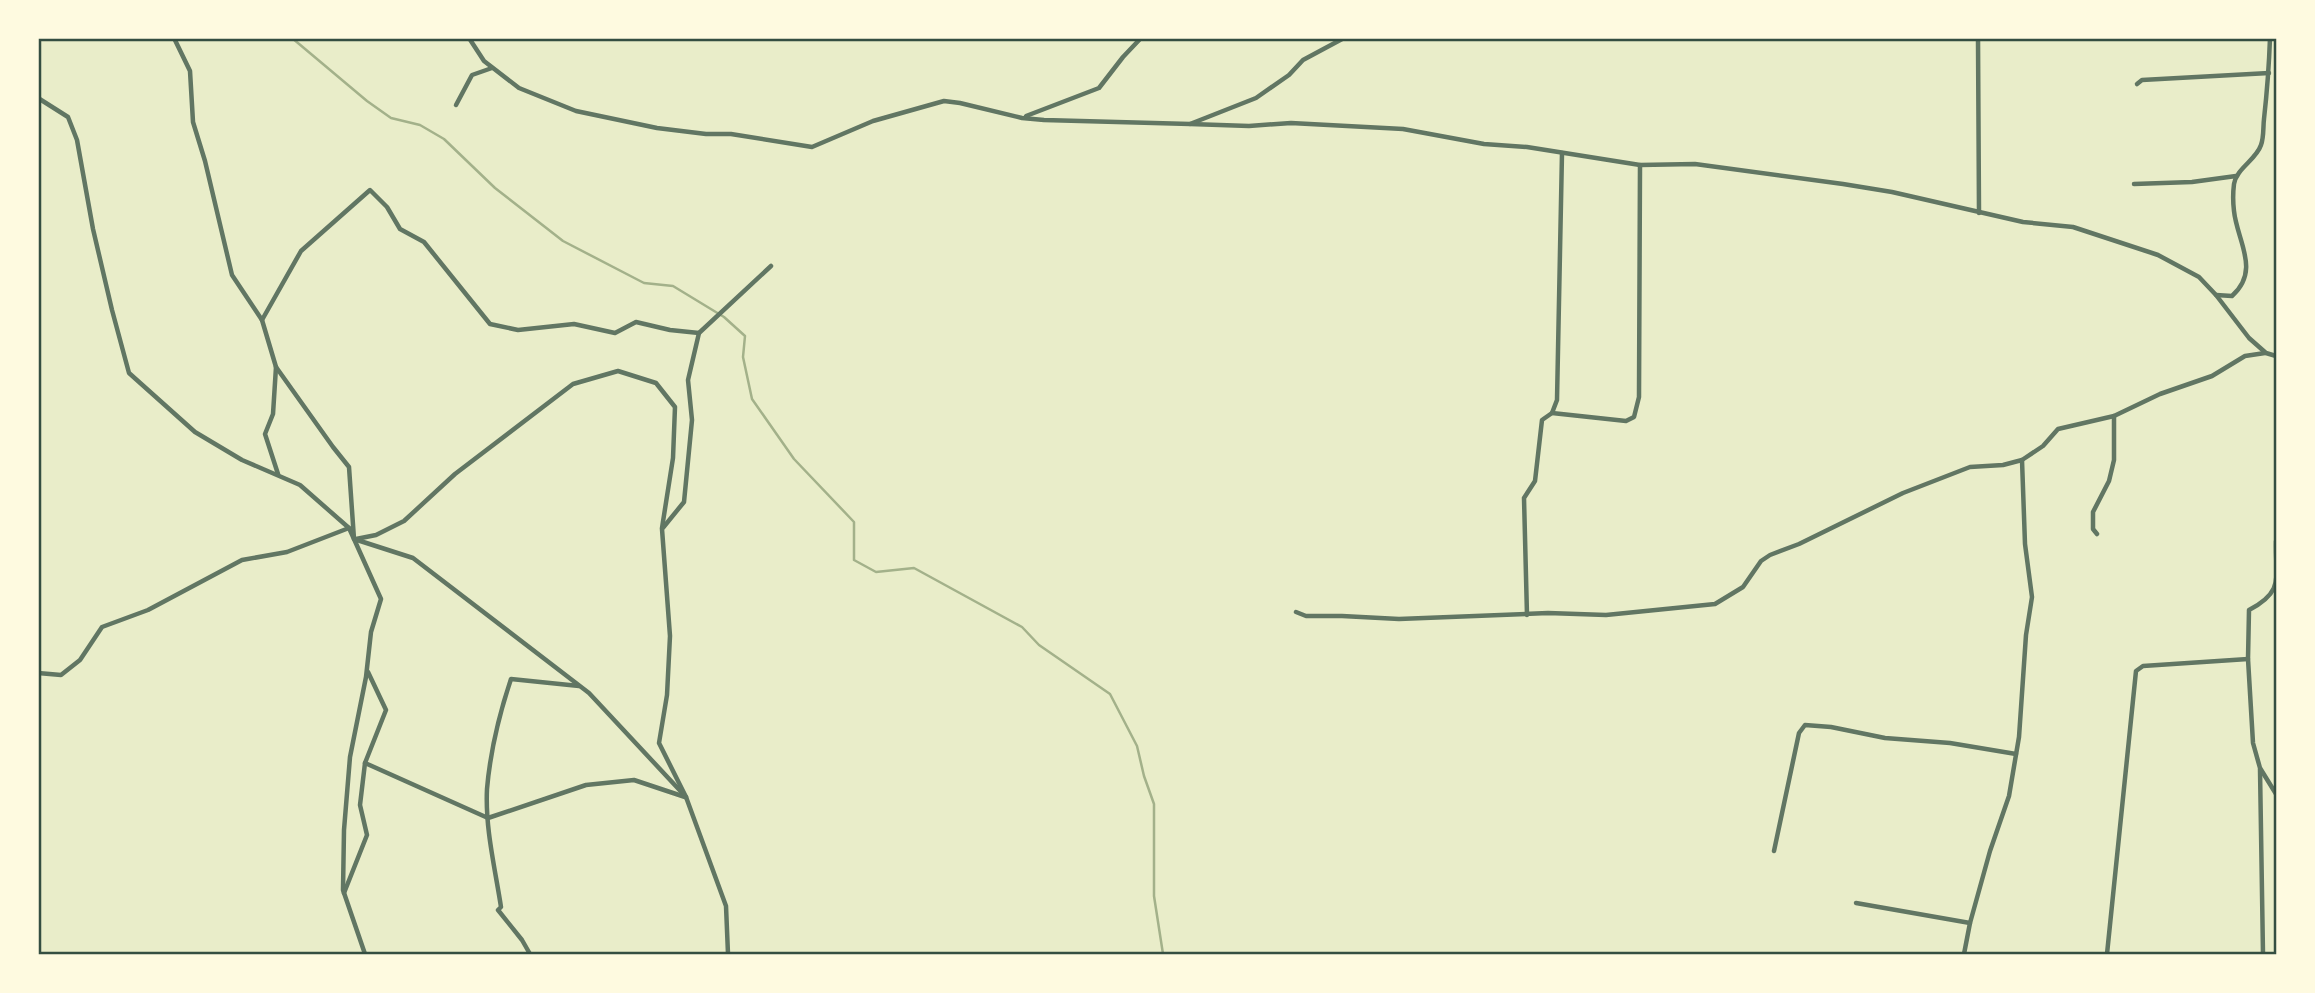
<svg xmlns="http://www.w3.org/2000/svg" width="2315" height="993" font-family="'Roboto Serif',serif">
	<rect width="100%" height="100%" fill="#e9edc9"/>
	<g fill="none" stroke-linecap="round" stroke-linejoin="round">
		<!-- stream -->
		<path stroke="#a3b18a" stroke-width="2.5" d="M292 38 367 101 391 118 420 125 444 139 495 188 563 241 644 283 673 286 724 317 745 336 743 357 752 399 794 459 854 522V560L876 572 914 568 1022 627 1039 645 1110 694 1137 746 1144 776 1154 804V896L1163 954"/>
		<!-- minor -->
		<g stroke="#617663" stroke-width="4.5">
			<path d="M174 38 190 71 193 122 205 161 232 275 262 320 276 367 273 414 265 434 278 474"/>
			<path d="M469 38 484 61 519 88 576 111 657 128 706 134H731L812 147 873 121 944 101 960 103 1022 118 1044 120 1190 124 1256 98 1289 75 1303 60 1344 38"/>
			<path d="M1978 38 1979 213"/>
			<path d="M2137 84 2142 80 2269 73"/>
			<path d="M38 98 68 117 77 140 93 229 112 310 129 373 195 432 242 460 300 485 349 528 354 539 413 558 589 693 686 797"/>
			<path d="M456 105 472 75 492 68"/>
			<path d="M1026 116 1099 88 1123 57 1141 38"/>
			<path d="M1190 124 1249 126 1291 123 1403 129 1484 144 1527 147 1640 165 1695 164 1843 184 1892 192 2023 222 2073 227 2158 255 2199 277 2216 295 2249 338 2266 353 2276 356"/>
			<path d="M2134 184 2192 182 2236 176"/>
			<path d="M2216 295 2232 296C2261 270 2237 241 2234 211 2233 203 2233 192 2234 184 2236 169 2256 160 2261 145 2264 137 2263 127 2264 119 2267 92 2269 66 2270 38"/>
			<path d="M262 320 301 251 370 190 387 207 400 229 424 242 490 324 518 330 574 324 615 333 636 322 670 330 699 333"/>
			<path d="M276 367 333 447 349 467 354 539 381 599 371 632 366 677 350 757 344 830 343 890 365 954"/>
			<path d="M1552 413 1626 421 1634 417 1639 397 1640 165"/>
			<path d="M2097 534 2093 529V512L2109 481 2114 460V416"/>
			<path d="M356 539 376 535 404 521 455 474 573 384 618 371 656 383 675 407 673 458 662 528"/>
			<path d="M2276 541C2275 578 2285 591 2249 610L2248 659 2253 743 2260 768 2276 794"/>
			<path d="M1296 612 1306 616H1342L1399 619 1548 613 1606 615 1715 604 1743 587 1761 561 1770 555 1799 544 1903 493 1970 467 2003 465 2022 460 2043 446 2058 429 2114 416 2160 394 2212 376 2245 356 2265 353"/>
			<path d="M1527 615 1524 498 1535 481 1542 420 1552 413 1557 400 1562 153"/>
			<path d="M368 672 386 710 365 763 488 818 586 785 634 780 685 797"/>
			<path d="M38 673 61 675 80 660 102 627 148 610 242 560 287 552 349 528"/>
			<path d="M2260 769 2263 954"/>
			<path d="M1774 851 1799 733 1805 725 1831 727 1885 738 1950 743 2016 754"/>
			<path d="M344 893 367 835 360 805 365 763"/>
			<path d="M1856 903 1970 923"/>
			<path d="M530 954 522 940 498 910 501 907C495 868 485 828 487 789 490 754 500 712 511 679L579 686"/>
			<path d="M728 954 726 906 686 797 659 743 667 695 670 636 662 529 684 502 692 420 688 380 699 333 771 266"/>
			<path d="M1964 954 1970 923 1990 851 2009 796 2019 737 2026 635 2032 597 2025 544 2022 460"/>
			<path d="M2107 954 2136 671 2143 666 2248 659"/>
		</g>
	</g>
	<!-- border -->
	<rect width="2315" height="993" fill="none" stroke="#fefae0" stroke-width="80"/>
	<rect x="40" y="40" width="2235" height="913" fill="none" stroke="#344e41" stroke-width="2.5"/>
</svg>
